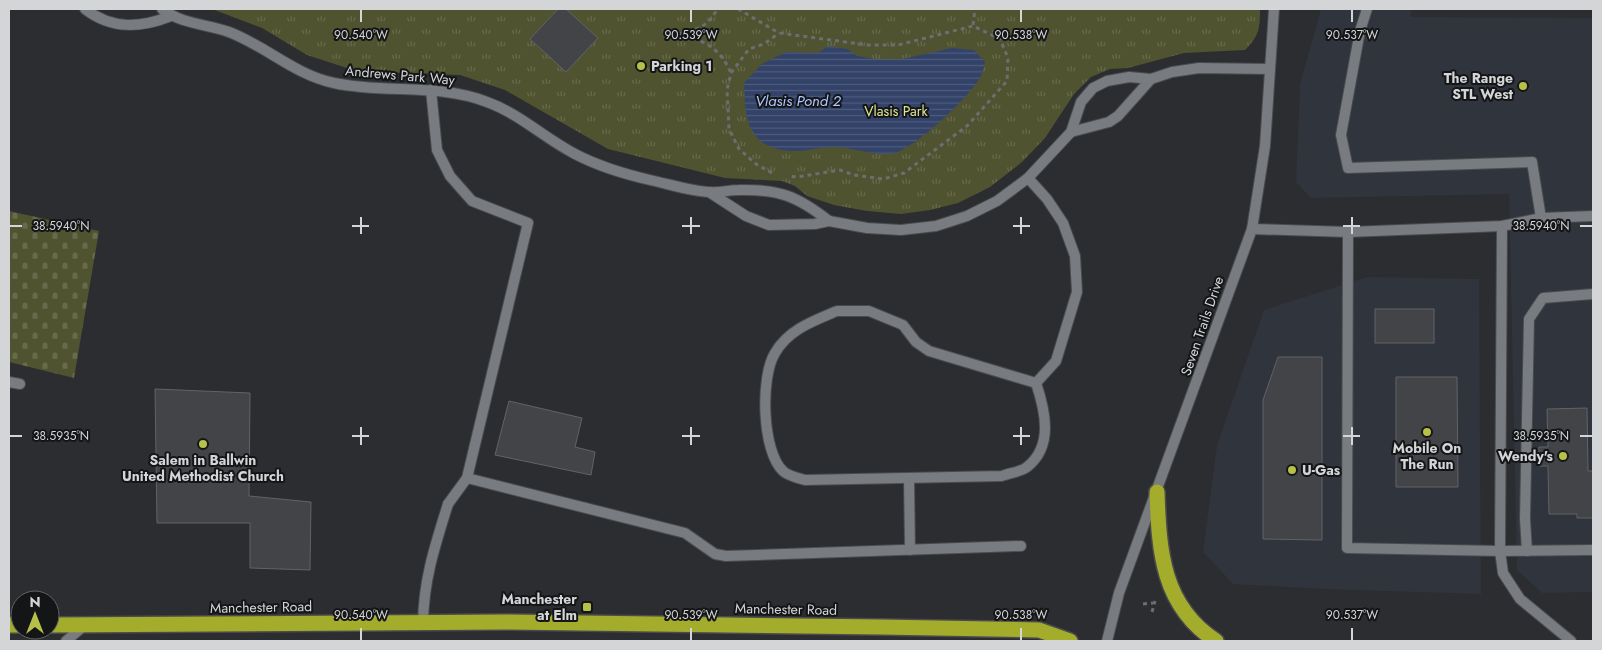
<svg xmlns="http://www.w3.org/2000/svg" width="1602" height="650" font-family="Jost,sans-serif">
	<defs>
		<pattern id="grass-tufts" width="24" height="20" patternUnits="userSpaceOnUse" patternTransform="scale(1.25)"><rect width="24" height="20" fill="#4f532f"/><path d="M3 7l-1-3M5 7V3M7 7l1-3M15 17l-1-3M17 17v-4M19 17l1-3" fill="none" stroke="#676b4c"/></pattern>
		<pattern id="cemetery-stones" width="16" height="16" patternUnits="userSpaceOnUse" patternTransform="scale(1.25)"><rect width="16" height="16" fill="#4f532f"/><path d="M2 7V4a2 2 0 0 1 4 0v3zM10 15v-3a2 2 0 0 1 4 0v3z" fill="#676b4c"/></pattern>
		<pattern id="water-rules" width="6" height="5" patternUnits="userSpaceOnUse" patternTransform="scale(1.25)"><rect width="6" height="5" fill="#324268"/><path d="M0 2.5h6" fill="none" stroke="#4f5c7d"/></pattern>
	</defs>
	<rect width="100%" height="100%" fill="#2b2d30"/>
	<!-- built -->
	<g fill="#30343d">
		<path d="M1321 9H1412L1410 17 1593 18V592L1542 593 1517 570 1509 194 1311 198 1296 182 1300 84Z"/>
		<path d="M1367 277 1479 279 1481 594 1323 589 1233 584 1203 552 1217 445 1264 310Z"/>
	</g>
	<!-- grass -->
	<path fill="url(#grass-tufts)" d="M212 9H1260C1260 29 1259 36 1245 50L1184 53 1128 68 1110 69 1091 77 1074 94 1045 138 1022 162 990 187 958 203 930 210 901 214 867 211 834 205 807 196 795 186 782 181 725 178 608 149 505 90 460 75 356 71 307 55 262 28Z"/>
	<!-- cemetery -->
	<path fill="url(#cemetery-stones)" d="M9 211 99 231 74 378 9 362Z"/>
	<!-- water -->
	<path fill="url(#water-rules)" d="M828 46 847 49 857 56 875 59H902L952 48 974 50 985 62C984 66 983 72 981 76 971 95 911 154 889 154 870 155 852 147 833 147 820 147 807 151 795 151 748 150 745 121 744 83L762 64 786 52 818 53Z"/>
	<!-- building -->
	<g fill="#424448" stroke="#616368">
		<path d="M558 9H566L598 38 566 72 530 39Z"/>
		<rect x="1375" y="309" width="59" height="34"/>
		<path d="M1278 357H1322V540L1263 539V400Z"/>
		<path d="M1396 377H1457L1458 487H1396Z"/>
		<path d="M155 389 250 393 249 496 311 502 310 570 250 568V523H157Z"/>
		<path d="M509 401 582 418 575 447 595 452 591 475 495 455Z"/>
		<path d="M1587 408 1588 471H1593V518H1577V514H1549L1548 466H1539V447H1548L1547 409Z"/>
	</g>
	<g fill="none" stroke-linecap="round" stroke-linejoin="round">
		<!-- lane casing -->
		<g stroke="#494b4d" stroke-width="12">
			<g id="lane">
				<path d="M1367 9 1360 31 1341 135 1348 168 1532 162 1541 218"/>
				<path d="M431 90 437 150 450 176 472 201 528 223 467 478 448 504"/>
				<path d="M1028 178 1047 199 1063 223 1075 256 1077 292 1056 361 1036 383"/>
				<path d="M1502 226 1500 551 1503 573 1520 599 1571 641"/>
				<path d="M1252 229 1348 232 1502 226 1541 218 1593 216"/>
				<path d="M1348 232 1347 548 1500 551 1593 550"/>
				<path d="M837 311H869L903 325 916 342 929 351 1036 383C1045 410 1054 446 1027 467 1021 472 1009 473 1002 476L805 480C798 478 788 476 783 471 762 452 760 377 775 353 788 330 813 321 837 311Z"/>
				<path d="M9 382 20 384"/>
				<path d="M467 478 685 533 715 554 726 556 1021 546"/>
				<path d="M909 479 910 550"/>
				<path d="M1527 551 1525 519 1529 319 1543 298 1593 294"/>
				<path d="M66 641 85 625"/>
			</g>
		</g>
		<!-- street casing -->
		<g stroke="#494b4d" stroke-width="12">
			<g id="street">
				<path d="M85 9C112 30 141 28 171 16"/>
				<path d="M162 9C181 24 207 24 229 32 266 46 295 75 334 83 385 94 438 83 487 102 520 114 544 138 575 154 598 166 624 174 650 180 669 184 690 191 709 192 719 193 729 190 739 190 779 189 797 196 829 221"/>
				<path d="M1071 132 1109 122 1118 116 1151 79"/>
				<path d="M709 192 746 216 769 225 815 224 829 221 867 228 901 230 936 226 967 216 997 201 1028 178 1071 132 1081 102 1093 88 1107 81 1129 77 1151 79 1172 72 1199 68 1270 69"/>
				<path d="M423 622C424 578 435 546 448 504"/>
				<path d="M1107 641 1119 593 1252 229 1265 146 1274 9"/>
			</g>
		</g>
		<!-- highway casing -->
		<g stroke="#494b4d" stroke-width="18">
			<g id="highway">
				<path d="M1157 492C1159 551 1162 606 1216 641"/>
				<path d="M9 625H20"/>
				<path d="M50 625 506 622 881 627 1039 630 1070 641"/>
			</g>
		</g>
		<!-- path -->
		<g stroke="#6c6e70" stroke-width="3" stroke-dasharray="4 4" stroke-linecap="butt">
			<path d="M738 9 779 33 868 45H898L973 26 1000 39 1008 58 1007 81 967 126 904 173 883 179 854 175 840 170 797 177 788 176"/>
			<path d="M973 25 975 9"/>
			<path d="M664 35C685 34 707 31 717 9"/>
			<path d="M686 35C709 44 720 49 731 73"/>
			<path d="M772 173 756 164 739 149 729 129 727 90 731 73 749 49 764 44 779 33"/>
			<path d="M1143 604 1153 603"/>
			<path d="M1152 612 1155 601"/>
		</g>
		<!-- lane -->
		<use href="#lane" stroke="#787b7f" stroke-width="10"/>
		<!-- street -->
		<use href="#street" stroke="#787b7f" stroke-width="10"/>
		<!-- highway -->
		<use href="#highway" stroke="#a3ac2b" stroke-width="15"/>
	</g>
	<!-- ticks -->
	<path fill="none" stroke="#d4d5d7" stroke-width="2" d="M361 10V22M691 10V22M1021 10V22M1352 10V22M361 217V234M691 217V234M1021 217V234M1352 217V234M10 226H22M352 226H369M682 226H700M1013 226H1030M1343 226H1360M1580 226H1592M361 427V445M691 427V445M1021 427V445M1352 427V445M10 436H22M352 436H369M682 436H700M1013 436H1030M1343 436H1360M1580 436H1592M361 628V640M691 628V640M1021 628V640M1352 628V640"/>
	<!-- markers -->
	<g fill="#b7c147" stroke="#141517" stroke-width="2">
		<circle cx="641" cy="66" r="5"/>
		<circle cx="1523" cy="86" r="5"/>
		<circle cx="1427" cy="432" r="5"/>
		<circle cx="203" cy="444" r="5"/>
		<circle cx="1563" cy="456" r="5"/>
		<circle cx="1292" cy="470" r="5"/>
		<rect x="582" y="602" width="10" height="10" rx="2.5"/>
	</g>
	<g text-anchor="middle" stroke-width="4" stroke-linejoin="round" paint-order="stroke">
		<!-- poi labels -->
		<g font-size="14" font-weight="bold" fill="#d4d5d7" stroke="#141517" text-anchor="end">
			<text x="651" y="71" text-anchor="start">Parking 1</text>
			<text x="1513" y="83">The Range<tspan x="1513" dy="16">STL West</tspan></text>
			<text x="1427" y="453" text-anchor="middle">Mobile On<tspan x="1427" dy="16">The Run</tspan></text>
			<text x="1553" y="461">Wendy's</text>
			<text x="203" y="465" text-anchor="middle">Salem in Ballwin<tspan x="203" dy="16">United Methodist Church</tspan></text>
			<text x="1302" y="475" text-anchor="start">U-Gas</text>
			<text x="577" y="604">Manchester<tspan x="577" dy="16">at Elm</tspan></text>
		</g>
		<!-- street labels -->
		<g font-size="14" fill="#d4d5d7" stroke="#141517">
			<text transform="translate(400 75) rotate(5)" y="5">Andrews Park Way</text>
			<text transform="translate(1202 326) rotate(-71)" y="5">Seven Trails Drive</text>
			<text transform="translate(261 607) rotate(-1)" y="5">Manchester Road</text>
			<text transform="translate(786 609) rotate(1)" y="5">Manchester Road</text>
		</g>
		<!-- park labels -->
		<g font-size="14" fill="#dce598" stroke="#141517">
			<text x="896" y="116">Vlasis Park</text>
		</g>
		<!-- water labels -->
		<g font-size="15" font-style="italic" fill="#afc7fc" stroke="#141517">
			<text x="798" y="106">Vlasis Pond 2</text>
		</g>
	</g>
	<g font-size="12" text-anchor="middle" fill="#d4d5d7" stroke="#141517" stroke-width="4" stroke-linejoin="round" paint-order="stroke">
		<text x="361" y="39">90.540°W</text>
		<text x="691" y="39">90.539°W</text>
		<text x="1021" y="39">90.538°W</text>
		<text x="1352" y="39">90.537°W</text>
		<text x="61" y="230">38.5940°N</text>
		<text x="1541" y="230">38.5940°N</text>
		<text x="61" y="440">38.5935°N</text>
		<text x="1541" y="440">38.5935°N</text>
		<text x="361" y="619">90.540°W</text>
		<text x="691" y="619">90.539°W</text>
		<text x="1021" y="619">90.538°W</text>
		<text x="1352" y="619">90.537°W</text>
	</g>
	<!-- border -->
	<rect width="1602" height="650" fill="none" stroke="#d4d5d7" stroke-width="20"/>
	<!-- north arrow -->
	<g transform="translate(35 615)"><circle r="24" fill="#141517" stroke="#616264"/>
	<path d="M0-4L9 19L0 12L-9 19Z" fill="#b7c147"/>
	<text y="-8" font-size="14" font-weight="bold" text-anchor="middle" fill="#d4d5d7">N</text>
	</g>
</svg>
